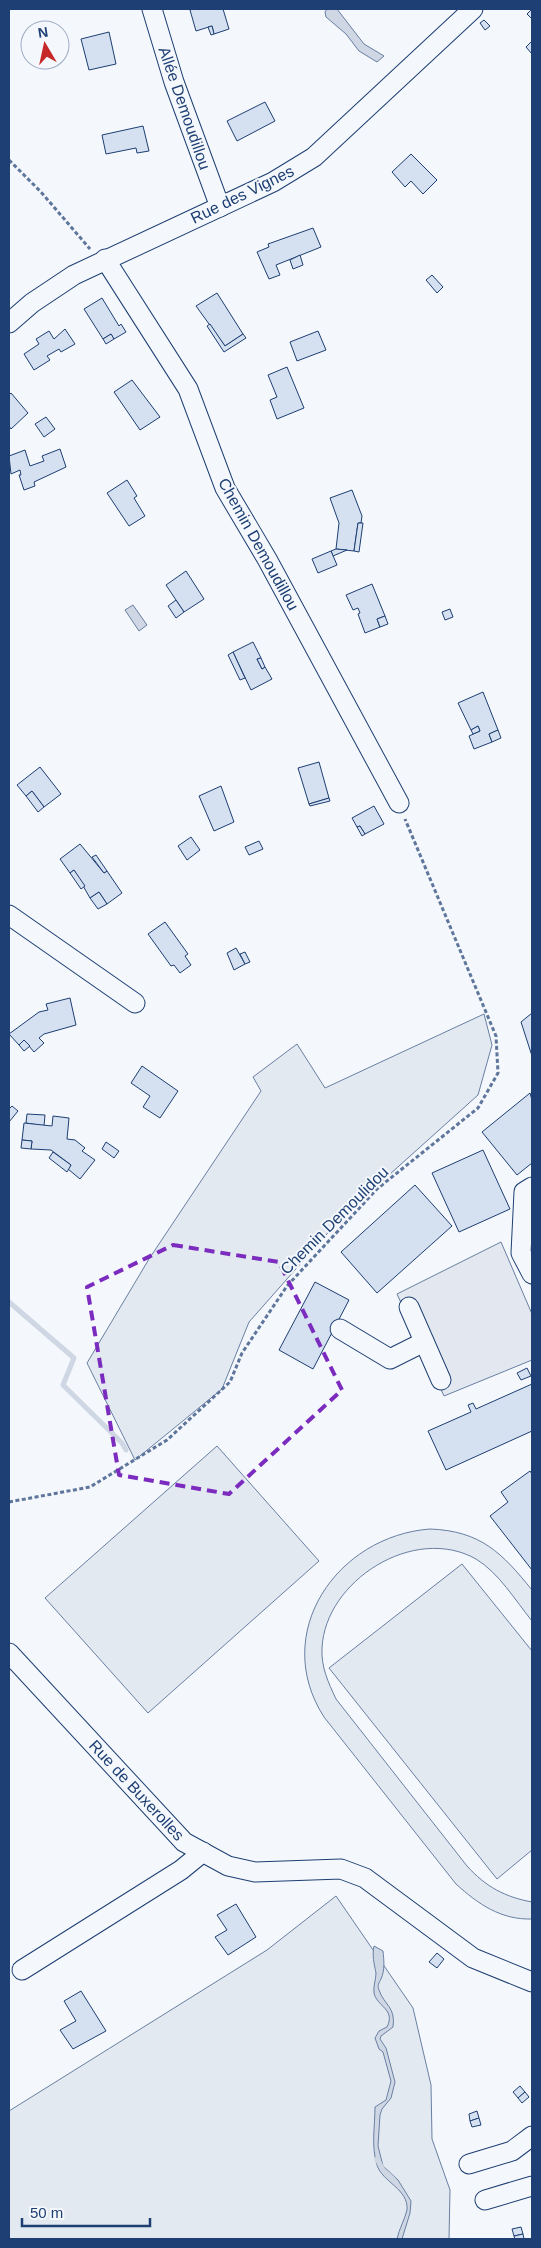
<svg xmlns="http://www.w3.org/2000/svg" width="541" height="2248" font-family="Arial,sans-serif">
	<rect width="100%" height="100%" fill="#f4f7fb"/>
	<!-- green -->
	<g fill="#e3e9f0" stroke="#687fa3">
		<path d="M484 1014 492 1045 478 1095 340 1219 249 1322 222 1389 135 1460 87 1363 149 1259 261 1091 253 1077 297 1044 325 1088Z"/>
		<path d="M217 1446 319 1561 148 1713 45 1598Z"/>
		<path d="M430 1529C481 1531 502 1553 532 1590V1621C515 1600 499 1573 476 1559 414 1524 325 1581 322 1648 321 1667 328 1682 336 1699L467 1866C486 1887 505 1897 532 1902V1919C501 1920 478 1904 456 1884L324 1717C270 1633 337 1536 430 1529Z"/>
		<path d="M462 1564 532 1651V1850L497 1879 329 1668Z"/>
		<path d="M336 1896 413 2008 431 2085 432 2139 450 2190 449 2239H9V2111L267 1950Z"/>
	</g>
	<!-- parking -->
	<path fill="#e3e8f0" stroke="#687fa3" d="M501 1242 532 1314V1360L444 1396 397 1294Z"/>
	<!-- water -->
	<g fill="#cfd7e4" stroke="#687fa3">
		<path d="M327 9H337L364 44 384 56 377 62 359 51 346 34 326 17 325 12Z"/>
		<path d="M133 605 147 625 139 631 125 610Z"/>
		<path d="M374 1946 383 1951C384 1961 385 1970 381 1979 379 1983 377 1985 379 1990 384 2005 396 2007 393 2027L381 2036 380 2039 386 2048 395 2082 391 2098 382 2109 380 2115 378 2146 383 2166 398 2180 411 2201 410 2213 402 2239H397C399 2229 405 2219 407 2210 409 2189 382 2182 377 2165 371 2146 375 2126 375 2107L386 2100 391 2081 383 2052 379 2049 375 2038 379 2031 387 2027C396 2009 377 2007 374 1993 373 1986 376 1980 376 1973 374 1963 372 1956 374 1946Z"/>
	</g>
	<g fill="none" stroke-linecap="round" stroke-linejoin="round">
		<!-- stream -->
		<g stroke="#cfd7e4" stroke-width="5">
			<path d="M9 1302 74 1358 63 1385 122 1443 126 1450"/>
			<path d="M377 2159 383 2170 393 2179"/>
		</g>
	</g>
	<!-- building -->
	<g fill="#d5e0f0" stroke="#1d3f73">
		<path d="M193 9H223L229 29 214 34 212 26 196 31 190 10Z"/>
		<path d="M532 9V19L527 14Z"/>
		<path d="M484 20 490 26 485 30 480 23Z"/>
		<path d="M212 26 214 34 211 35 208 27Z"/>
		<path d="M109 32 116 64 89 70 81 39Z"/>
		<path d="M532 41V54L526 47Z"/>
		<path d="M265 102 275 121 237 141 227 121Z"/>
		<path d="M143 126 149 151 137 153 136 148 106 154 102 135Z"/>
		<path d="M411 154 437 180 423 194 411 181 405 187 392 172Z"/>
		<path d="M313 228 321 247 276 265 280 275 269 279 257 252 269 247 268 244Z"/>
		<path d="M300 255 303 265 293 269 290 260Z"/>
		<path d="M432 275 443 287 437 293 426 280Z"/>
		<path d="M217 293 243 334 225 346 196 306Z"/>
		<path d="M102 298 119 326 121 324 126 332 114 339 111 334 103 339 84 309Z"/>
		<path d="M210 324 225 346 243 334 246 338 224 352 207 326Z"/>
		<path d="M65 329 75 344 61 352 59 349 47 356 50 360 34 370 24 354 39 344 36 339 49 331 54 339Z"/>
		<path d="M318 331 326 350 297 361 290 342Z"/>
		<path d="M111 334 114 339 106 344 103 339Z"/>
		<path d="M287 367 304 408 277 419 270 400 277 397 268 375Z"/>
		<path d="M132 380 160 417 140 430 114 392Z"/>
		<path d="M11 393 28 413 11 429 9 426V395Z"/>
		<path d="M46 417 55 429 44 437 35 424Z"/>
		<path d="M60 449 66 467 34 482 35 486 24 490 19 475H21L20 470 11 474 9 456 25 450 30 466 44 461 42 456Z"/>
		<path d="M127 480 137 496 134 498 145 516 129 526 107 493Z"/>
		<path d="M352 490 362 516 361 523H358L354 551 336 549 339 523 330 498Z"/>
		<path d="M358 523H363L359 552 354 551Z"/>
		<path d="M336 549 347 550 333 556 331 551Z"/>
		<path d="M331 551 337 565 318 573 312 559Z"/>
		<path d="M186 571 204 599 184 612 166 585Z"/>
		<path d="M372 584 385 616 377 619 380 627 365 633 358 614 360 613 358 608 353 610 346 595Z"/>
		<path d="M176 600 184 612 176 618 168 606Z"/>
		<path d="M450 609 453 617 445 620 442 612Z"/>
		<path d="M385 616 388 624 380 627 377 619Z"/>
		<path d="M253 642 261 658 257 659 262 669 265 667 272 679 251 690 233 652Z"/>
		<path d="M233 652 245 678 240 680 228 655Z"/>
		<path d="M261 658 265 667 262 669 257 659Z"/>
		<path d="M483 692 498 730 489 734 492 742 474 749 469 736 480 731 478 726 471 730 458 703Z"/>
		<path d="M478 726 480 731 473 734 471 730Z"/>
		<path d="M498 730 501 738 492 742 489 734Z"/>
		<path d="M319 762 329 798 309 804 298 768Z"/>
		<path d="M40 767 61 794 44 807 32 791 26 796 17 785Z"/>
		<path d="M221 786 234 822 214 831 199 796Z"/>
		<path d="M32 791 44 807 38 812 26 796Z"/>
		<path d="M329 798 330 801 310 806 309 804Z"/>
		<path d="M374 806 384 824 365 834 360 826 357 827 352 818Z"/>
		<path d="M360 826 365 834 362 836 357 827Z"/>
		<path d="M191 837 200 850 187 860 178 846Z"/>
		<path d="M259 841 263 849 249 855 245 847Z"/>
		<path d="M80 844 104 873 107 871 122 893 107 904 99 892 90 898 74 870 70 873 60 859Z"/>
		<path d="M96 855 107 871 104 873 92 857Z"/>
		<path d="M74 870 85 886 81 889 70 873Z"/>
		<path d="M99 892 107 904 98 909 90 898Z"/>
		<path d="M165 922 188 954 185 956 191 965 180 973 174 965 171 966 148 934Z"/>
		<path d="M236 948 245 964 234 970 227 953Z"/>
		<path d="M245 952 250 962 245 964 240 954Z"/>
		<path d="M70 998 76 1025 44 1034 39 1038 44 1043 34 1052 24 1040 19 1045 9 1034 39 1012 48 1010 46 1004Z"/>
		<path d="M532 1013V1056L521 1022Z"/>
		<path d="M24 1040 30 1046 24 1051 19 1045Z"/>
		<path d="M142 1066 178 1091 160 1118 143 1107 150 1096 131 1083Z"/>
		<path d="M530 1093 532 1100V1163L517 1175 482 1132Z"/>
		<path d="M12 1106 18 1111 9 1122V1109Z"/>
		<path d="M27 1114 45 1115 44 1126 26 1123Z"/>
		<path d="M53 1116 69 1118 67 1139 75 1140 85 1148 82 1151 95 1160 80 1179 68 1169 71 1165 51 1150 31 1149 32 1141 22 1140 24 1123 52 1126Z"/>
		<path d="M22 1140 32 1141 31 1149 21 1148Z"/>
		<path d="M106 1142 119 1151 114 1158 102 1149Z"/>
		<path d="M483 1150 510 1209 459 1232 432 1173Z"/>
		<path d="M53 1152 71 1165 67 1172 49 1158Z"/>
		<path d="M415 1185 452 1226 377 1293 341 1252Z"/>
		<path d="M315 1282 349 1300 313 1369 279 1350Z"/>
		<path d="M527 1368 531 1376 521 1380 517 1373Z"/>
		<path d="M532 1384V1431L446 1470 428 1431 471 1412 468 1405 473 1403 476 1409Z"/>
		<path d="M530 1471 532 1474V1570L490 1516 508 1502 501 1492Z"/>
		<path d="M236 1904 256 1937 228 1955 215 1937 227 1930 217 1915Z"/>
		<path d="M437 1953 444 1959 437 1968 429 1962Z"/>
		<path d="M81 1991 106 2031 73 2049 60 2030 76 2021 64 2001Z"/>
		<path d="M520 2086 525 2092 518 2098 513 2092Z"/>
		<path d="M525 2092 529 2097 522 2103 518 2098Z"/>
		<path d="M477 2111 479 2118 470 2121 469 2114Z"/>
		<path d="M479 2118 481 2125 472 2127 470 2121Z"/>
		<path d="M521 2227 523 2234 514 2236 512 2229Z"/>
		<path d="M523 2234 524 2239H515L514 2236Z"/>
	</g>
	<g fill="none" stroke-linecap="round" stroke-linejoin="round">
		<!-- minor casing -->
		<g stroke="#1d3f73" stroke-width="21">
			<g id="minor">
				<path d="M152 9 174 82 220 207"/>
				<path d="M105 259 188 389 225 488 267 559 399 803"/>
				<path d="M9 323 32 303 74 275 273 182 314 157 473 9"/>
				<path d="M9 915 135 1003"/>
				<path d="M532 1187 524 1192 521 1253 532 1274"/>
				<path d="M409 1307 441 1380"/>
				<path d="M340 1329 390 1359 424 1342"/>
				<path d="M9 1653 184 1842 228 1866 255 1872 341 1869 365 1878 473 1958 532 1982"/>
				<path d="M22 1970 181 1870 203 1852"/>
				<path d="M469 2164 512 2151 532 2136"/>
				<path d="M485 2200 532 2186"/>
			</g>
		</g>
		<!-- path -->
		<g stroke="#5e769c" stroke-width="3" stroke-dasharray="4 2.5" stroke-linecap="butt">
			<path d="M9 160 41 192 90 249"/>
			<path d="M9 1502 90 1487 167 1440 230 1382 242 1353 287 1286 377 1189 478 1108 498 1073 496 1036 405 819"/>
		</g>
		<!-- minor -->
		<use href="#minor" stroke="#f4f7fb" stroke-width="19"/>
	</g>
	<!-- marked area -->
	<path fill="none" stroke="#7b2cbf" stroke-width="4" stroke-dasharray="10 6" stroke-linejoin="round" d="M173 1245 279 1262 342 1390 229 1494 119 1475 87 1287Z"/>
	<g text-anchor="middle" stroke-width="4" stroke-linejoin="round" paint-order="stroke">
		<!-- street labels -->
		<g font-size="16" fill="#1d3f73" stroke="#f4f7fb">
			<text transform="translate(185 108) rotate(71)" y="6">Allée Demoudillou</text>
			<text transform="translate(242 194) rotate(-26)" y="6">Rue des Vignes</text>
			<text transform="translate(259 544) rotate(61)" y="6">Chemin Demoudillou</text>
			<text transform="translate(334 1220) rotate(-45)" y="6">Chemin Demoulidou</text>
			<text transform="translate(137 1790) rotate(47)" y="6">Rue de Buxerolles</text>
		</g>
	</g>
	<!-- border -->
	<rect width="541" height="2248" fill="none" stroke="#1d3f73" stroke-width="20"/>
	<!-- north arrow -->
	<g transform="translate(45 45) rotate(351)"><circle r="24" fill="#f4f7fb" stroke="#9eadc5"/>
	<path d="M0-4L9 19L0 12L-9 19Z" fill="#c62828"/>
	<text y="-8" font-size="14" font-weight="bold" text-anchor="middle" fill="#1d3f73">N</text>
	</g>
	<!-- scale -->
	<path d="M22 2218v8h128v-8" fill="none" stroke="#1d3f73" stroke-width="2.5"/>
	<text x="30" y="2218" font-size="15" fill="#1d3f73" stroke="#f4f7fb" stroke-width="4" paint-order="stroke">50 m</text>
</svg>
